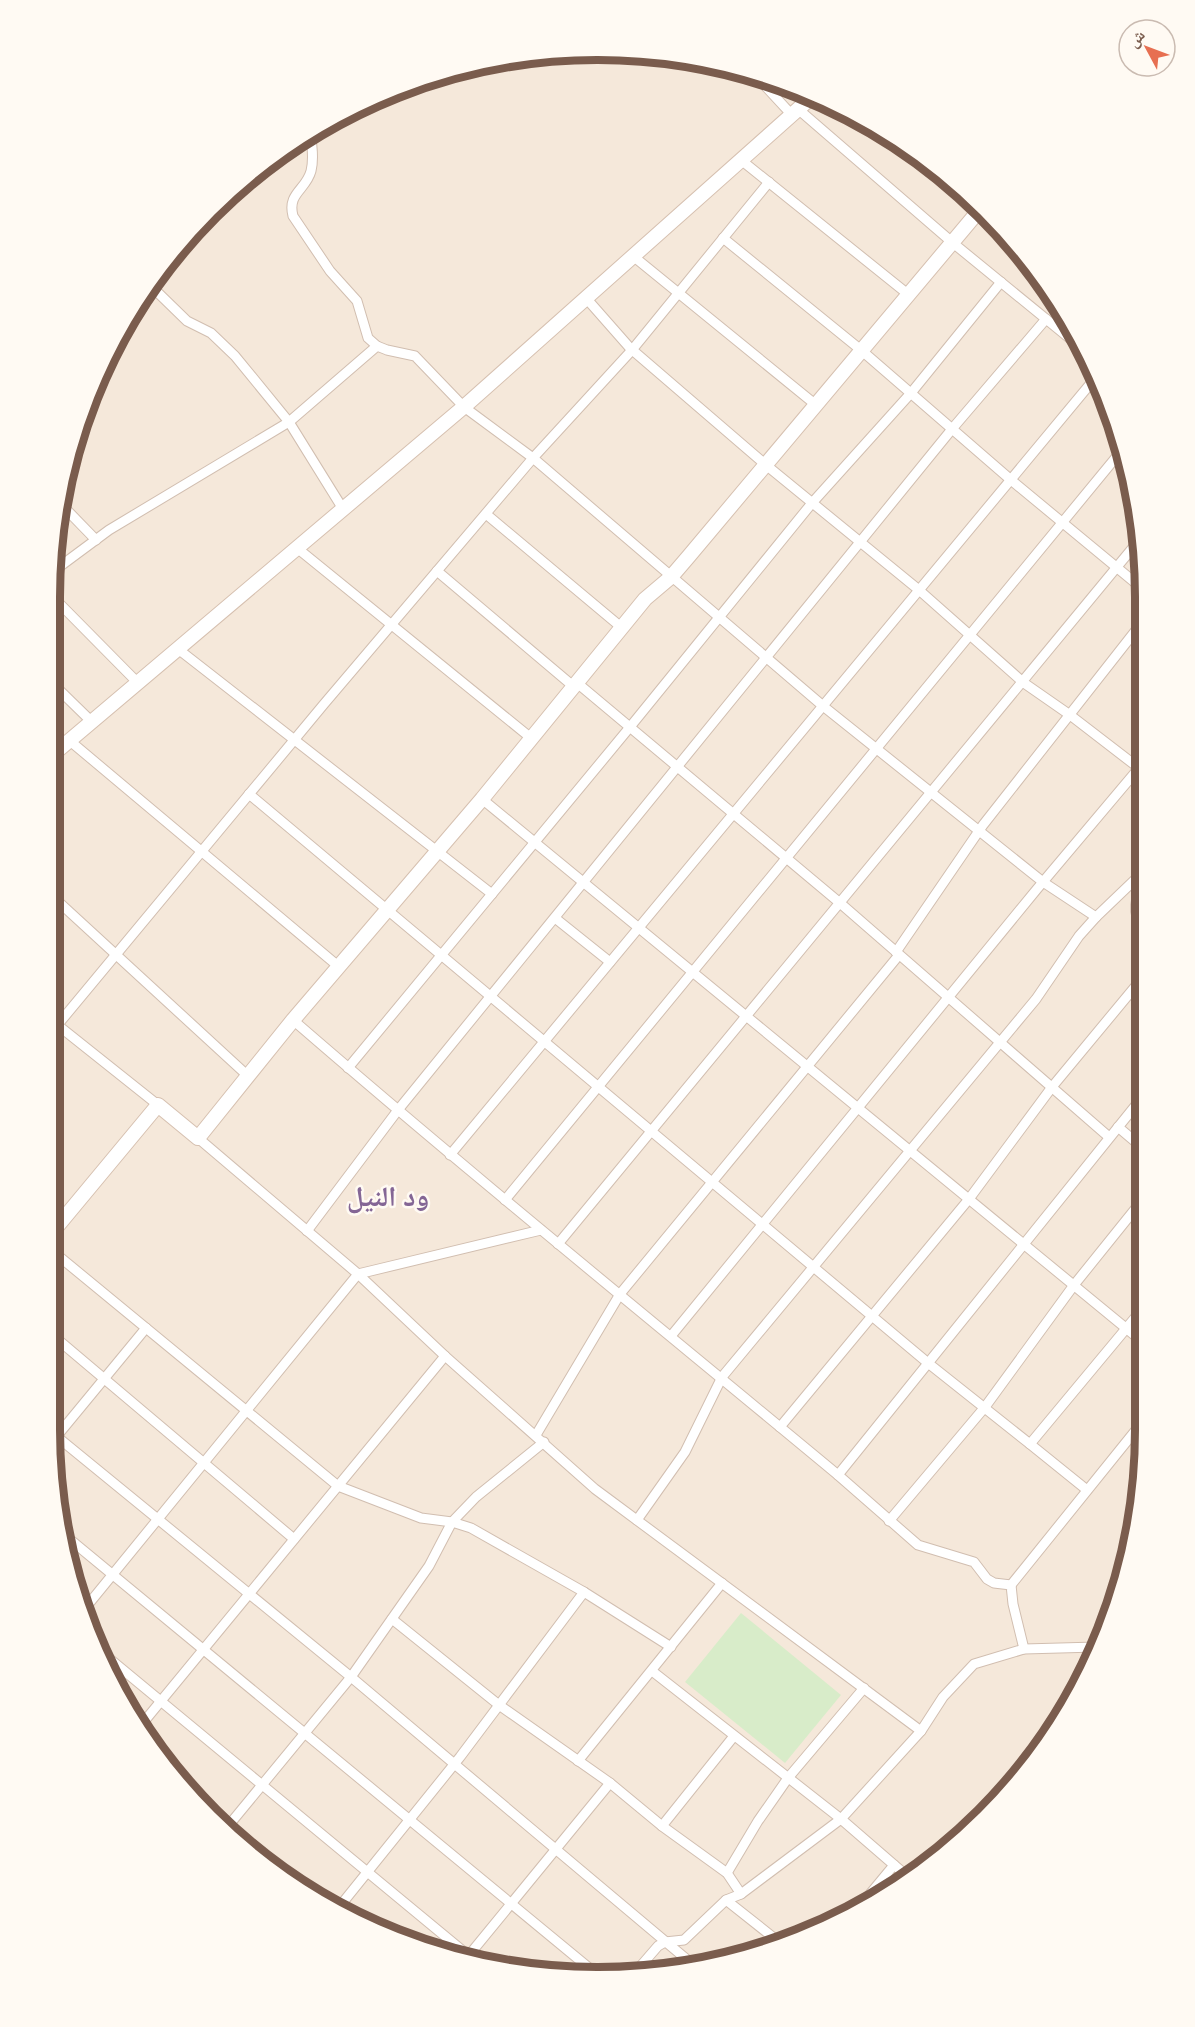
<svg xmlns="http://www.w3.org/2000/svg" width="1195" height="2027" font-family="Lato,'Noto Naskh Arabic',sans-serif">
	<rect width="100%" height="100%" fill="#fdf6ec"/>
	<!-- residential -->
	<path fill="#f5e8da" d="M597 50 704 60 807 91 902 142 985 210 1072 323 1117 422 1144 561V1466L1116 1606 1053 1734 931 1864 807 1936 633 1976 455 1959 293 1885 163 1763 78 1605 50 1429 51 561 78 422 142 293 210 210 293 142 387 91 490 60Z"/>
	<!-- grass -->
	<path fill="#d8ecc9" d="M741 1613 841 1695 785 1763 685 1682Z"/>
	<g fill="none" stroke-linecap="round" stroke-linejoin="round">
		<!-- street casing -->
		<g stroke="#d1beb0" stroke-width="11">
			<g id="street">
				<path d="M756 76 792 115"/>
				<path d="M798 109 953 243 1084 350"/>
				<path d="M310 133C312 144 314 159 311 171 306 190 287 193 293 216L330 271 357 301 368 338 377 346 387 350 415 356 464 407 533 458 823 706 1043 882 1096 917"/>
				<path d="M741 160 909 295"/>
				<path d="M723 238 861 350 1011 480 1144 590"/>
				<path d="M633 256 816 405"/>
				<path d="M149 284 187 321 211 333 235 356 289 422 343 509"/>
				<path d="M586 298 630 348 766 465 919 590 1024 683 1070 715 1144 772"/>
				<path d="M62 505 96 540"/>
				<path d="M486 514 621 627"/>
				<path d="M297 548 531 738"/>
				<path d="M437 571 573 686"/>
				<path d="M51 573 109 530 289 422 377 346"/>
				<path d="M51 595 138 683"/>
				<path d="M178 649 492 894"/>
				<path d="M51 682 92 722"/>
				<path d="M576 682 840 903 1109 1137"/>
				<path d="M70 741 338 966"/>
				<path d="M249 794 928 1363 1030 1444 1144 1307"/>
				<path d="M482 799 1144 1343"/>
				<path d="M1144 880C1136 896 1130 914 1144 929"/>
				<path d="M50 894 248 1076"/>
				<path d="M555 918 610 962"/>
				<path d="M896 952 983 825 1144 620"/>
				<path d="M50 1019 158 1105"/>
				<path d="M293 1020C472 1175 656 1324 838 1475L1144 1095"/>
				<path d="M50 1034 324 704 533 458 632 350 769 182"/>
				<path d="M348 1068 630 727 812 503 911 393 1001 282"/>
				<path d="M1118 1127 1144 1149"/>
				<path d="M198 1138 358 1274 445 1356 595 1489 921 1731"/>
				<path d="M450 1155 1096 377"/>
				<path d="M505 1200 1122 450"/>
				<path d="M307 1231 398 1110 952 429 1046 319"/>
				<path d="M558 1244 1140 539"/>
				<path d="M50 1249 338 1486 421 1518 452 1522 471 1528 584 1592 671 1647"/>
				<path d="M50 1333 294 1539"/>
				<path d="M671 1336 1037 889 1144 762"/>
				<path d="M780 1427 969 1199 1052 1087 1144 976"/>
				<path d="M50 1431 351 1677 691 1963"/>
				<path d="M536 1435 620 1294 899 955"/>
				<path d="M52 1442 146 1328"/>
				<path d="M1030 1444 1087 1490"/>
				<path d="M838 1475 918 1545 974 1562 987 1579 994 1583 1011 1585 1013 1604 1024 1649"/>
				<path d="M637 1520 685 1452 722 1377 1036 999 1079 936 1096 917 1144 871"/>
				<path d="M889 1521 985 1407 1074 1285 1144 1198"/>
				<path d="M67 1537 594 1972"/>
				<path d="M1011 1585 1144 1420"/>
				<path d="M82 1612 358 1274 541 1230"/>
				<path d="M392 1619 499 1705 610 1783 662 1826 727 1873 741 1894"/>
				<path d="M105 1655 475 1961"/>
				<path d="M652 1671 841 1819 908 1877"/>
				<path d="M142 1724 445 1356"/>
				<path d="M578 1761 722 1583"/>
				<path d="M229 1825 351 1677 429 1566 452 1522 476 1497 544 1442"/>
				<path d="M662 1826 734 1736"/>
				<path d="M727 1873 758 1821 788 1778 864 1688"/>
				<path d="M726 1900 779 1942"/>
				<path d="M340 1906 460 1757 584 1592"/>
				<path d="M860 1906 894 1865"/>
				<path d="M465 1960 610 1783"/>
				<path d="M632 1976 658 1946 665 1942 684 1940 726 1900 741 1894 841 1819 921 1731 943 1697 974 1664 1024 1649 1096 1647"/>
			</g>
		</g>
		<!-- secondary casing -->
		<g stroke="#d6c0b0" stroke-width="16">
			<g id="secondary">
				<path d="M50 757 466 405 814 95"/>
				<path d="M50 1235 158 1105 198 1138 293 1020 482 799 645 599 671 577 689 556 982 207"/>
			</g>
		</g>
		<!-- street -->
		<use href="#street" stroke="#fff" stroke-width="9"/>
		<!-- secondary -->
		<use href="#secondary" stroke="#fff" stroke-width="14"/>
	</g>
	<g text-anchor="middle" stroke-width="5" stroke-linejoin="round" paint-order="stroke">
		<!-- town labels -->
		<g font-size="28" font-weight="bold" fill="#846695" stroke="#fffaf3">
			<text x="388" y="1206">ود النيل</text>
		</g>
	</g>
	<!-- crop -->
	<path d="M0 0H1195V2027H0ZM597 60H598A537 537 0 0 1 1135 597V1430A537 537 0 0 1 598 1967H597A537 537 0 0 1 60 1430V597A537 537 0 0 1 597 60Z" fill="#fffaf3" fill-rule="evenodd"/>
	<path fill="none" stroke="#7a5c4d" stroke-width="8" d="M597 60H598A537 537 0 0 1 1135 597V1430A537 537 0 0 1 598 1967H597A537 537 0 0 1 60 1430V597A537 537 0 0 1 597 60Z"/>
	<!-- north arrow -->
	<g transform="translate(1147 48) rotate(311)"><circle r="28" fill="#fffaf3" stroke="#cabbb1" stroke-width="1.5"/>
	<path d="M0-4.5L10 22L0 15L-10 22Z" fill="#e76f51"/>
	<text y="-9" font-size="16" font-weight="bold" text-anchor="middle" fill="#7a5c4d">ش</text>
	</g>
</svg>
